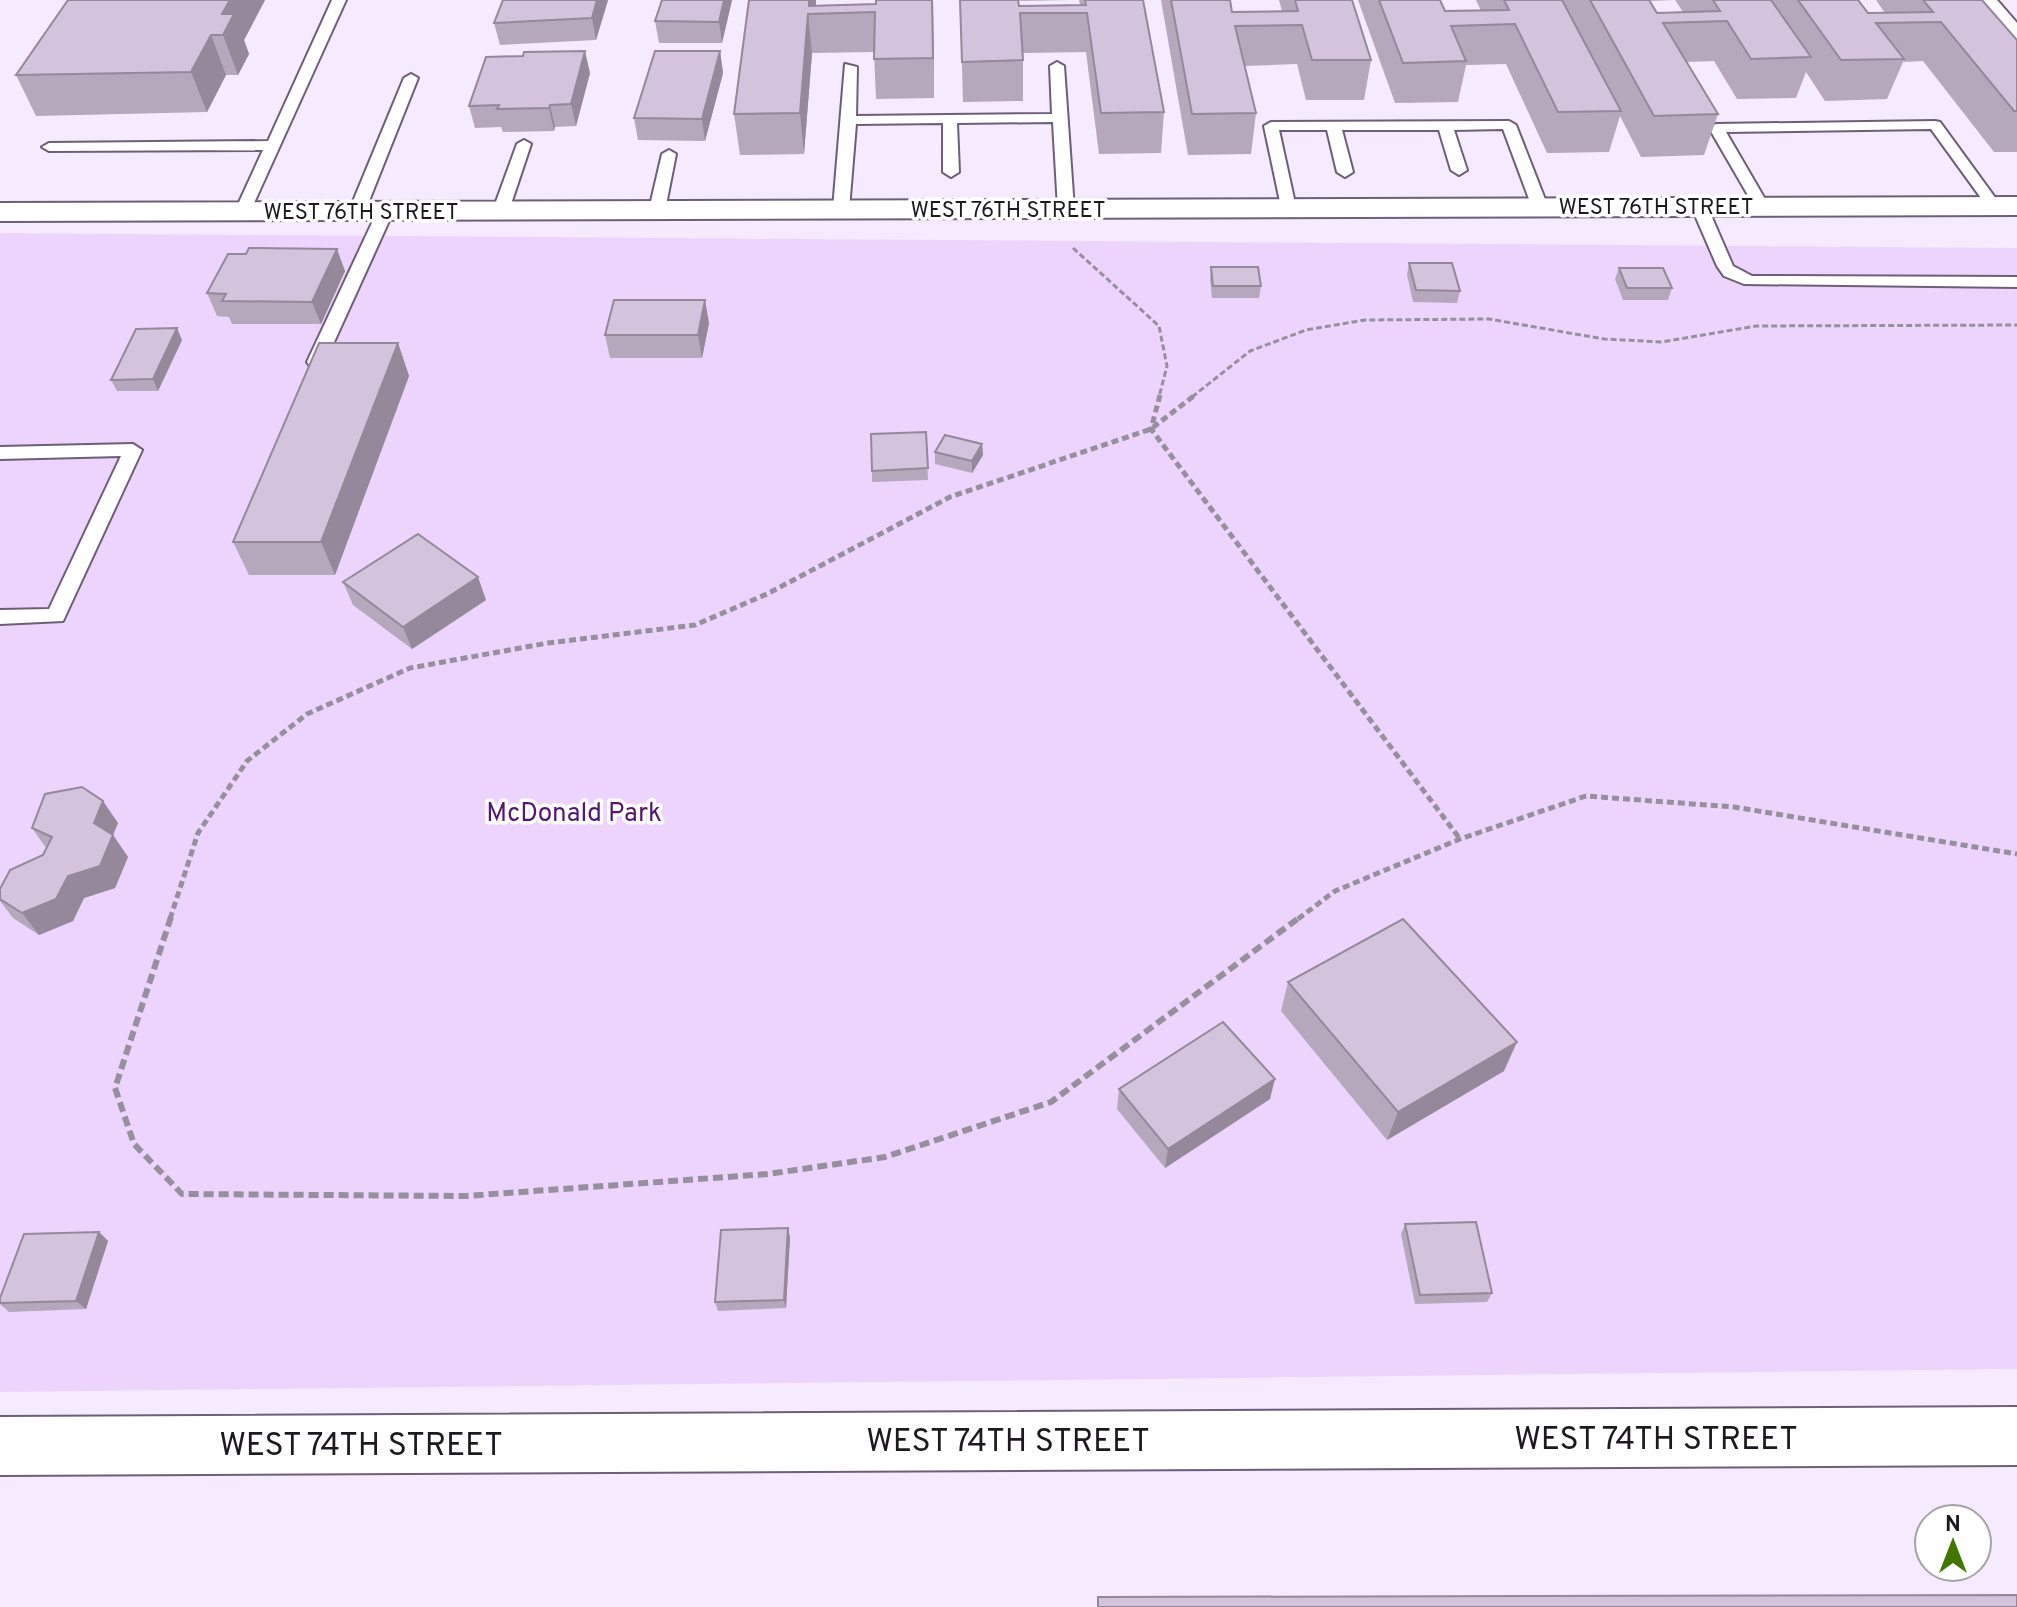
<svg xmlns="http://www.w3.org/2000/svg" width="2017" height="1607" font-family="Overpass,sans-serif">
	<rect width="100%" height="100%" fill="#f6eafe"/>
	<!-- green -->
	<path fill="#edd4fd" d="M0 233 2017 248V1369L0 1392Z"/>
	<g fill="none" stroke-linecap="round" stroke-linejoin="round">
		<!-- service casing -->
		<g stroke="#6d5f75" stroke-width="4">
			<g id="service">
				<path d="M332 0H346L249 214H237L235 211 263 150 49 151 42 147 49 143 268 141Z"/>
				<path d="M1057 62 1064 66 1074 209 1072 212 1066 214 1058 209 1053 122 957 123 959 172 951 177 943 172V123L856 124 849 209 841 214 833 209 845 64 857 67 856 116 1052 114 1050 66Z"/>
				<path d="M411 74 418 78 365 211 363 214H351L349 211 404 78Z"/>
				<path d="M1509 121 1516 125 1548 207 1546 210H1534L1532 207 1503 129 1454 130 1467 170 1459 175 1451 170 1439 130H1342L1353 172 1345 177 1337 172 1327 130H1279L1296 208 1288 213 1282 211 1264 126 1271 122Z"/>
				<path d="M1935 121 1940 122 1999 203V209H1989L1931 129 1726 132 1769 206 1766 209H1756L1709 128 1716 124Z"/>
				<path d="M524 140 531 144 509 210 507 213H495L493 210 517 144Z"/>
				<path d="M669 150 676 154 665 210 657 215 649 210 662 154Z"/>
				<path d="M1699 201 1707 206 1733 266 1752 276 2017 277V287L1744 284 1724 276 1717 266 1691 206Z"/>
				<path d="M386 205 394 210 325 362 316 367 310 366 307 362 378 210Z"/>
				<path d="M133 444 142 450 63 621 0 624V610L49 609 121 456 0 459V447Z"/>
			</g>
		</g>
		<!-- minor casing -->
		<g stroke="#6d5f75" stroke-width="4">
			<g id="minor">
				<path d="M1970 0H1997L2017 23V48L2007 46Z"/>
				<path d="M2017 197V215L0 221V203Z"/>
				<path d="M2017 1407V1465L0 1475V1417Z"/>
			</g>
		</g>
		<!-- path-far2 -->
		<g stroke="#988f9e" stroke-width="3" stroke-dasharray="6 3" stroke-linecap="butt">
			<path d="M1073 248 1159 326 1167 366 1159 397"/>
			<path d="M1192 397 1250 351 1306 330 1365 320 1489 319 1604 339 1661 342 1756 326 2017 325"/>
		</g>
		<!-- path-far1 -->
		<g stroke="#988f9e" stroke-width="5" stroke-dasharray="7 4" stroke-linecap="butt">
			<path d="M1160 395 1151 429 1460 839"/>
			<path d="M170 919 198 833 247 761 307 714 410 668 548 643 695 625 767 594 950 497 1151 429 1195 395"/>
			<path d="M1298 919 1335 891 1460 839 1586 796 1734 807 2017 854"/>
		</g>
		<!-- path -->
		<path stroke="#988f9e" stroke-width="6" stroke-dasharray="10 5" stroke-linecap="butt" d="M171 917 115 1088 134 1144 182 1194 466 1196 768 1174 885 1157 1051 1102 1300 917"/>
		<!-- service -->
		<use href="#service" fill="#fff" fill-rule="evenodd"/>
		<!-- minor -->
		<use href="#minor" fill="#fff" fill-rule="evenodd"/>
	</g>
	<!-- wall -->
	<g fill="#b5a8bd" fill-rule="evenodd">
		<path d="M68 0H265L244 40 249 54 238 75H226L207 112 36 116 16 75Z"/>
		<path d="M503 0H608L596 40 500 45 494 23Z"/>
		<path d="M732 0 722 43H659L655 21Z"/>
		<path d="M749 0H841H816V6L876 4V0H933L934 98 876 99 874 52 812 53 804 154 740 155 734 114Z"/>
		<path d="M960 0H1072L1018 1 1019 6 1080 5 1079 0H1143L1164 112 1161 153 1099 154 1086 52 1023 53V101L963 102Z"/>
		<path d="M1161 0H1230L1232 12 1282 11 1279 0H1352L1371 60 1364 100H1306L1297 64 1245 66 1256 113 1251 154 1188 155Z"/>
		<path d="M1358 0H1458H1440L1445 11H1481L1476 0H1870H1858L1868 13H1885L1876 0H1982L2017 40V152H1994L1923 61 1903 62 1887 99 1825 101 1806 72 1796 98 1737 99 1714 61 1686 62 1718 114 1704 155 1641 157 1620 116 1609 152 1547 153 1506 64 1466 65 1458 102 1395 103ZM1675 0 1683 12 1657 13 1649 1Z"/>
		<path d="M720 51 723 73 705 141 638 140 634 118Z"/>
		<path d="M590 73 576 126 555 127 554 131 503 132 501 127 475 128 469 106Z"/>
		<path d="M1409 263 1460 291 1457 303 1413 302 1407 275Z"/>
		<path d="M1211 267 1261 286 1259 298H1212L1210 279Z"/>
		<path d="M1619 268 1672 288 1668 300H1623L1615 279Z"/>
		<path d="M345 271 321 324H232L229 317 217 316 207 293Z"/>
		<path d="M709 323 702 358H610L605 335Z"/>
		<path d="M182 340 158 391H117L111 380Z"/>
		<path d="M398 343 409 376 335 575H249L233 542Z"/>
		<path d="M926 432 928 480 872 482V471Z"/>
		<path d="M982 444 983 455 972 473 935 464V452Z"/>
		<path d="M343 582 486 600 412 649 353 605Z"/>
		<path d="M118 823 113 835 128 857 115 888 84 898 73 921 39 935 13 918 0 901V889L43 855 46 848 32 828Z"/>
		<path d="M1288 982 1504 1071 1387 1140 1281 1011Z"/>
		<path d="M1119 1089 1270 1099 1165 1168 1117 1109Z"/>
		<path d="M1405 1224 1492 1293 1487 1302 1415 1304 1401 1234Z"/>
		<path d="M99 1232 108 1241 86 1309 9 1312 0 1304V1298Z"/>
		<path d="M790 1237 786 1308 718 1311 715 1302Z"/>
	</g>
	<!-- shaded-wall -->
	<g fill="#94889a">
		<path d="M230 0H265L244 40 249 54 238 75 223 35 222 14Z"/>
		<path d="M597 0H608L596 40 592 18Z"/>
		<path d="M724 0H732L722 43 719 22Z"/>
		<path d="M809 0H816L815 14H809Z"/>
		<path d="M932 0H933L934 98 933 58Z"/>
		<path d="M808 14 812 53 804 154 800 113Z"/>
		<path d="M211 35 226 75 207 112 191 72Z"/>
		<path d="M585 51 590 73 576 126 571 104Z"/>
		<path d="M720 51 723 73 705 141 702 119Z"/>
		<path d="M550 105 555 127 554 131 549 108Z"/>
		<path d="M337 249 345 271 321 324 312 302Z"/>
		<path d="M705 300 709 323 702 358 698 335Z"/>
		<path d="M177 328 182 340 158 391 153 379Z"/>
		<path d="M398 343 409 376 335 575 321 542Z"/>
		<path d="M982 444 983 455 972 473V461Z"/>
		<path d="M478 577 486 600 412 649 403 627Z"/>
		<path d="M103 801 118 823 110 842 113 835 128 857 115 888 84 898 73 921 39 935 22 913Z"/>
		<path d="M1517 1042 1504 1071 1387 1140 1398 1112Z"/>
		<path d="M1275 1079 1270 1099 1165 1168 1168 1149Z"/>
		<path d="M788 1228 790 1237 786 1308 784 1300Z"/>
		<path d="M99 1232 108 1241 86 1309 76 1301Z"/>
	</g>
	<!-- building -->
	<g fill="#d3c3dc" stroke="#94889a" stroke-width="2">
		<path d="M68 0H230L222 14H234L223 35H211L191 72 16 75Z"/>
		<path d="M503 0H597L592 18 494 23Z"/>
		<path d="M662 0H724L719 22 655 21Z"/>
		<path d="M749 0H809V6L876 4V0H932L933 58 874 59 875 12 808 14 800 113 734 114Z"/>
		<path d="M960 0H1018L1019 6 1086 5 1085 0H1143L1164 112 1101 113 1087 13H1020L1023 60 962 62Z"/>
		<path d="M1171 0H1230L1232 12 1298 11 1295 0H1352L1371 60H1312L1302 25 1235 26 1256 113 1192 114Z"/>
		<path d="M1379 0H1440L1445 11 1509 10 1504 0H1562L1621 111 1558 112 1515 24 1451 26 1466 61 1403 63Z"/>
		<path d="M1590 0H1649L1657 13 1720 11 1713 0H1771L1811 57 1751 59 1727 21 1663 23 1718 114 1654 116Z"/>
		<path d="M1798 0H1858L1868 13 1933 12 1923 0H1982L2017 40V111H2014L1941 22 1876 23 1904 59 1841 60Z"/>
		<path d="M585 51 571 104 550 105 549 108 497 109 499 105 469 106 486 57 523 56 524 52Z"/>
		<path d="M655 51H720L702 119 634 118Z"/>
		<path d="M249 248 337 249 312 302 222 301 226 294 207 293 228 254H246Z"/>
		<path d="M1409 263H1452L1460 291 1416 290Z"/>
		<path d="M1211 267H1258L1261 286H1213Z"/>
		<path d="M1619 268H1663L1672 288H1627Z"/>
		<path d="M614 300H705L698 335H605Z"/>
		<path d="M177 328 153 379 111 380 136 329Z"/>
		<path d="M319 343H398L321 542H233Z"/>
		<path d="M926 432 928 468 872 471 871 434Z"/>
		<path d="M945 435 982 444 972 461 935 452Z"/>
		<path d="M418 534 478 577 403 627 343 582Z"/>
		<path d="M82 787 103 801 94 823 113 835 100 866 68 876 56 899 22 913 0 899V889L10 870 43 855 52 837 32 828 45 794Z"/>
		<path d="M1403 919 1517 1042 1398 1112 1288 982Z"/>
		<path d="M1223 1022 1275 1079 1168 1149 1119 1089Z"/>
		<path d="M1476 1222 1492 1293 1420 1295 1405 1224Z"/>
		<path d="M788 1228 784 1300 715 1302 721 1230Z"/>
		<path d="M99 1232 76 1301 0 1303V1298L24 1234Z"/>
		<path d="M2017 1595V1607H1098V1597Z"/>
	</g>
	<g text-anchor="middle" stroke-width="7" stroke-linejoin="round" paint-order="stroke">
		<!-- far-street labels -->
		<g font-size="22" fill="#1e1821" stroke="#fff">
			<text x="1656" y="214">WEST 76TH STREET</text>
			<text x="1008" y="217">WEST 76TH STREET</text>
			<text x="361" y="219">WEST 76TH STREET</text>
		</g>
		<!-- park labels -->
		<g font-size="26" fill="#541670" stroke="#fff">
			<text x="574" y="821">McDonald Park</text>
		</g>
		<!-- near-street labels -->
		<g font-size="32" fill="#1e1821" stroke="#fff">
			<text x="1656" y="1449">WEST 74TH STREET</text>
			<text x="1008" y="1451">WEST 74TH STREET</text>
			<text x="361" y="1455">WEST 74TH STREET</text>
		</g>
	</g>
	<!-- north arrow -->
	<g transform="translate(1953 1543)"><circle r="38" fill="#ffffff" stroke="#a5a3a6" stroke-width="2"/>
	<path d="M0-6L14 30L0 20L-14 30Z" fill="#437600"/>
	<text y="-12" font-size="22" font-weight="bold" text-anchor="middle" fill="#1e1821">N</text>
	</g>
</svg>
